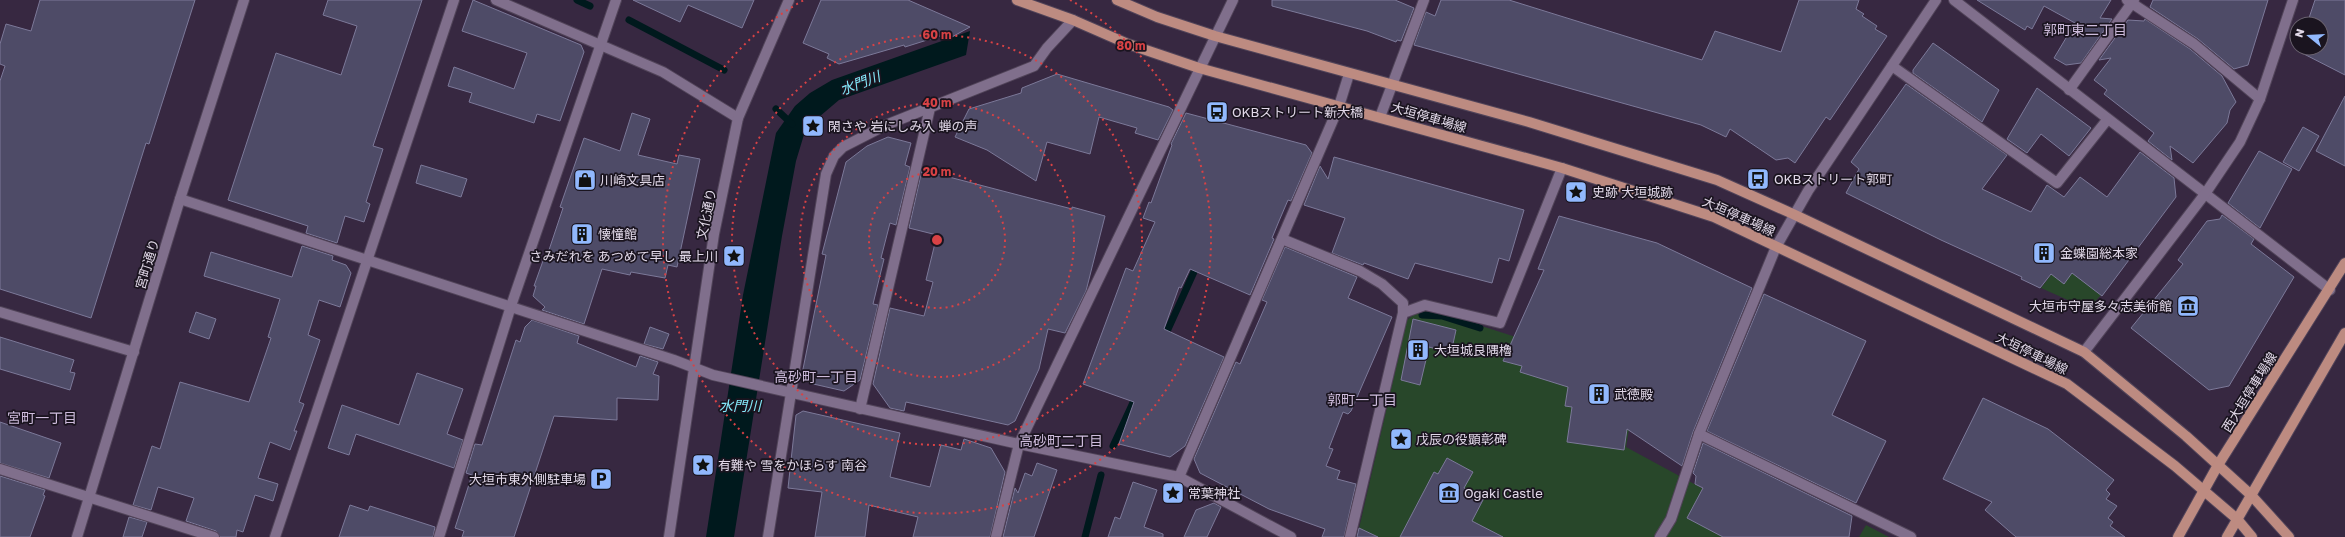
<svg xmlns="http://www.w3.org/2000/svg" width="2345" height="537" font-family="'Golos Text','Noto Sans JP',sans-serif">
	<rect width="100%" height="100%" fill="#372841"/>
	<!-- green -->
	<g fill="#28472a">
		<path d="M2060 263 2101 295 2088 309 2041 288Z"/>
		<path d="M1418 311 1441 313 1575 356 1641 358 1626 447 1792 537H1357L1407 320Z"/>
		<path d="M1866 525 1889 537H1859Z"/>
	</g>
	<!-- water -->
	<path fill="#00191d" d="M970 31 966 55 839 100 806 128 796 161 782 236 734 537H706L743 295 776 133 795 106 810 93 832 80Z"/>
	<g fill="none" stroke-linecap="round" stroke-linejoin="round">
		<!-- stream -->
		<g stroke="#00191d" stroke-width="7">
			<path d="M577 0 590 6"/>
			<path d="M629 20 724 70"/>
			<path d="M776 109 792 124"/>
			<path d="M1422 315 1442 316 1480 328"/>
			<path d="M1164 338 1198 263"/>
			<path d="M1113 446 1137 394"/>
			<path d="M1085 537 1101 475"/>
		</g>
	</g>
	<!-- building -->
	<g fill="#4e4b67" stroke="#7c7999">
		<path d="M40 0H195L149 144 146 143 91 318 0 289V81L5 66 0 64V44L6 24 31 31Z"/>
		<path d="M328 0H422L373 146 383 149 366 202 370 204 364 222 345 216 337 243 306 233 308 226 228 200 276 53 341 75 357 26 323 15Z"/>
		<path d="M473 0 581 45 584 52 560 121 537 114 534 123 469 102 472 93 448 86 454 67 514 89 527 53 462 31Z"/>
		<path d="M633 0H754L742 28 688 5 680 22Z"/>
		<path d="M821 0H908L970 27 950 38 943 35 905 47 904 45 839 64 827 58 829 54 803 43Z"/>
		<path d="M1272 0H1395L1414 8 1401 41 1397 40 1396 42 1367 31 1272 6Z"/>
		<path d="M1441 0H1509L1702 60 1715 31 1781 52 1799 0H1859L1856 9 1864 14 1862 16 1877 26 1875 29 1887 36 1830 120 1826 117 1795 163 1788 158 1776 160 1730 129 1726 137 1701 125 1414 45 1426 12 1435 16Z"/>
		<path d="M1977 0H2111L2100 18 2112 19 2081 63 2066 65 2054 58 2075 23 2044 6 2032 29 2027 26 2025 30Z"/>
		<path d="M2153 0H2268L2248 65 2234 69 2198 39 2150 7Z"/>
		<path d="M2315 0H2345V75L2300 52 2301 48H2321V24H2307Z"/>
		<path d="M2145 19 2190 49 2222 76 2236 102 2230 110 2227 123 2193 163 2170 146 2172 160 2148 141 2154 133 2104 94 2107 90 2094 80 2111 58 2099 60 2128 20 2144 21Z"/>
		<path d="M1933 43 1999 90 1982 122 1913 73V70Z"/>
		<path d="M1057 74 1169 107 1173 110 1158 140 1135 133 1137 128 1099 117 1090 154 1047 142 1036 181 987 150 955 137 969 109 1021 93 1022 88Z"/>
		<path d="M1906 84 2007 155 1982 189 2031 212 2047 185 2064 197 2080 177 2107 197 2140 152 2174 178 2176 197 2102 296 2072 273 2064 284 2051 274 2040 288 2021 279 2022 277 1941 240 1846 193 1859 169 1851 162Z"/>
		<path d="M2037 88 2091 128 2069 156 2041 134 2027 153 2007 139Z"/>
		<path d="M2345 96V166L2316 151Z"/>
		<path d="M632 113 650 119 638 155 677 164 679 155 700 159 677 267 668 265 665 278 631 272 630 275 602 269 584 324 542 310 545 307 533 296 536 286H534L544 258 546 259 563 208 560 207 584 138 620 151Z"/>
		<path d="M1186 113 1306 145 1312 153 1291 201 1288 200 1279 221 1272 238 1274 239 1250 295 1190 269 1181 288 1179 287 1164 329 1224 357 1185 446 1170 457 1119 444 1134 402 1083 384 1126 268 1133 271 1155 222 1143 218 1149 202 1151 203 1172 145 1171 144Z"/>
		<path d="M2303 127 2319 136 2299 171 2283 162Z"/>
		<path d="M888 137 911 143 905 165 910 167 896 225 890 223 881 258 884 259 873 304 878 305 860 380 844 391 809 383 811 376 802 374 826 255 822 254 846 162 867 146Z"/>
		<path d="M2259 151 2292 169 2260 228 2228 203Z"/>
		<path d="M1334 157 1524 210 1509 261 1499 258 1492 283 1415 263 1408 279 1364 263 1363 265 1332 253 1345 218 1304 205 1320 166 1328 179Z"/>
		<path d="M421 165 467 179 461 197 416 183Z"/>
		<path d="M922 170 1072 209V207L1105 216 1086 291 1065 333 1048 329 1039 369 1015 421 1008 425 906 402 904 411 890 408 873 384 890 308 924 316 933 282 926 280 937 235 909 228Z"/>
		<path d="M2222 215 2254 239 2251 244 2294 277 2229 386 2209 390 2131 328 2183 264 2178 260 2207 221 2220 219Z"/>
		<path d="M1559 216 1657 243 1752 288 1693 432 1682 466 1627 429 1624 450 1567 442 1572 407 1565 406 1568 387 1520 372 1522 366 1503 361 1544 270 1538 269Z"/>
		<path d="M302 246 333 256 332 260 346 265 351 273 340 307 319 300 308 335 320 340 299 402 304 404 294 431H297L290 450 270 442 258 478 278 484 273 501 255 495 243 532 237 530 236 537H220L216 531 186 521 194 498 158 487 151 510 133 505 152 446 160 449 180 382 249 402 271 338 268 337 280 299 204 276 211 252 292 277Z"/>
		<path d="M1285 247 1357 277 1348 298 1392 317 1351 411 1348 414 1343 412 1329 448 1333 449 1326 466 1340 471 1337 479 1356 484 1344 537H1322L1325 529 1269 509 1200 473 1194 459 1236 362 1240 364 1267 302 1262 300Z"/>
		<path d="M1764 294 1866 341 1832 415 1886 441 1856 503 1707 431Z"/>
		<path d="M196 312 216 319 209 339 189 332Z"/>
		<path d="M1413 319 1456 330 1451 353 1429 347 1420 385 1401 380Z"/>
		<path d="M532 320 579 336 577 343 636 367 640 356 658 362 653 374 659 376 658 400 617 398V420L554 416 514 537H462L464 531 455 528 472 475 466 473 475 444 482 445 516 340 520 342 525 327Z"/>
		<path d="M650 327 669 334 663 349 644 344Z"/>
		<path d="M0 337 74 360 70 372 75 373 70 390 0 369Z"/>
		<path d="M417 373 463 389 447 434 463 440 454 468 356 434 349 455 328 448 342 405 399 425Z"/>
		<path d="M1983 398 2048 429 2114 480 2106 490 2110 494 2106 499 2117 506 2108 518 2113 522 2110 526 2125 537H2016L1985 510 1992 502 1943 479Z"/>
		<path d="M803 411 900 433 890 477 930 487 941 445 961 450 964 439 991 448 1005 472 990 537H913L918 517 869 505 865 537H815L822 492 788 488 796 415Z"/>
		<path d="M0 422 61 443 49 478 0 463Z"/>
		<path d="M1703 443 1852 516 1849 537H1723L1687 518 1703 488 1695 484 1696 476 1693 473Z"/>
		<path d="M1447 458 1473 472 1464 488 1484 498 1472 521 1503 537H1400L1434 472 1438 474Z"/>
		<path d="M1037 463 1057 470 1034 537H1003L1015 488 1018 493 1025 473 1032 476Z"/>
		<path d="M0 476 45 490 43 495 45 496 30 537H0Z"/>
		<path d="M1133 482 1157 490 1144 527 1163 534V537H1108L1115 517 1120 519Z"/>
		<path d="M1214 503 1221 507 1207 537H1184L1196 510Z"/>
		<path d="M350 505 368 511 370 506 435 527 433 537H339Z"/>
		<path d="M129 517 147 522 142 537H123Z"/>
		<path d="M1359 528 1378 537H1357Z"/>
	</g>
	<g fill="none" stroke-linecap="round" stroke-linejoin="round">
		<!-- minor casing -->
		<g stroke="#514459" stroke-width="12">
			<g id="minor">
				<path d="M496 0 663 72 738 118"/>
				<path d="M1954 0 2330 290"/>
				<path d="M2127 0 2194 44 2260 99"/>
				<path d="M1892 66 2057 183 2107 120"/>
				<path d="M2069 90 2134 0"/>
				<path d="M1380 117 1424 0"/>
				<path d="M180 199 674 360 713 375 1019 444 1179 477 1291 537"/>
				<path d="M1282 239 1360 271 1382 284 1403 303V313"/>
				<path d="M0 312 134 352"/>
				<path d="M2084 352 2205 194 2240 142 2260 99 2293 0"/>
				<path d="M860 409 930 108"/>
				<path d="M1699 434 1911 537"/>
				<path d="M0 469 214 537"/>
				<path d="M1179 477 1339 106 1349 74"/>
				<path d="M77 537 180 199 244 0"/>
				<path d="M275 537 454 0"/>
				<path d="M439 537 511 306 616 0"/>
				<path d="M669 537 714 234 738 118 789 0"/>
				<path d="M768 537 826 174 834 156 843 147 886 125 1034 66 1047 48 1073 20"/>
				<path d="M996 537 1019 444 1233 0"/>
				<path d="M1350 537 1403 313 1425 305 1500 323 1562 168"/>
				<path d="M1660 537 1671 519 1699 434 1776 247 1808 191 1936 0"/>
			</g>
		</g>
		<!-- major casing -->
		<g stroke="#514459" stroke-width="12">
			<g id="major">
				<path d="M1017 0 1073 20 1128 44 1199 68 1562 168 1714 217 2067 384 2175 466 2237 519 2252 537"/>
				<path d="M1117 0 1157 17 1215 36 1529 122 1717 180 1793 214 2084 352 2186 436 2251 495 2289 537"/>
				<path d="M2178 537 2218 465 2345 263"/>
				<path d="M2227 537 2345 333"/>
			</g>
		</g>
		<!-- minor -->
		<use href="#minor" stroke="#806f8c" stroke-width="10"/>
		<!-- major -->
		<use href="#major" stroke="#bd8b81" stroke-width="10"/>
	</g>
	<!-- distance rings -->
	<g fill="none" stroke="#d84245" stroke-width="2" stroke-dasharray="2 4">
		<circle cx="937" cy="240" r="68"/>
		<circle cx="937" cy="240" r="137"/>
		<circle cx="937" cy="240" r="205"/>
		<path d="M1070 0A274 274 0 1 1 804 0"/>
	</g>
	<!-- icons -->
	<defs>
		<g id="bus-square" transform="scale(1.15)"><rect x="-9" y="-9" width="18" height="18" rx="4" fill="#91b8fd" stroke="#1a141f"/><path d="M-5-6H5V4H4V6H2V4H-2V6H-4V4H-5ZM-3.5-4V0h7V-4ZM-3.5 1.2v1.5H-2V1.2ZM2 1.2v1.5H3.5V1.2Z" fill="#111"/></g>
		<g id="sight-square" transform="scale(1.15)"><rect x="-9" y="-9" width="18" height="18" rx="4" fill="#91b8fd" stroke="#1a141f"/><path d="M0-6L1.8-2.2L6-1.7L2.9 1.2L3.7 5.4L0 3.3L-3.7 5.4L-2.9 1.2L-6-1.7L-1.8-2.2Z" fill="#111"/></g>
		<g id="shop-square" transform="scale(1.15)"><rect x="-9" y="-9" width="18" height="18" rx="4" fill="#91b8fd" stroke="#1a141f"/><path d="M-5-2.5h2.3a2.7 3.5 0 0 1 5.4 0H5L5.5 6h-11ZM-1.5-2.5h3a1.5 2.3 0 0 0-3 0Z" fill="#111"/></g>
		<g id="building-square" transform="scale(1.15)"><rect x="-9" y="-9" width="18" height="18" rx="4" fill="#91b8fd" stroke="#1a141f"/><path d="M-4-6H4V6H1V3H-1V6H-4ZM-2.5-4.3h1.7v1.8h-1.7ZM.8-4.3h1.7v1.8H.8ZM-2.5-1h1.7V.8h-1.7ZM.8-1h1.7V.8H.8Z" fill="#111"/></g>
		<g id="museum-square" transform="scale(1.15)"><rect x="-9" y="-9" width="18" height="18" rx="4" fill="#91b8fd" stroke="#1a141f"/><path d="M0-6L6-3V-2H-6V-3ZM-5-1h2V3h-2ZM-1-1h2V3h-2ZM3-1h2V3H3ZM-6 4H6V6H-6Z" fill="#111"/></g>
		<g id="parking-square" transform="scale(1.15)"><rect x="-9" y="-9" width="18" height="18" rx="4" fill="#91b8fd" stroke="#1a141f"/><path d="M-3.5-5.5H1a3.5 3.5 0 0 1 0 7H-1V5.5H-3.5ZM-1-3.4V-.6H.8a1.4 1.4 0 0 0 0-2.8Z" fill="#111"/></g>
	</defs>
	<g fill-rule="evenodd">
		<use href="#bus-square" x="1217" y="112"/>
		<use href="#sight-square" x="813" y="126"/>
		<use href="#bus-square" x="1758" y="179"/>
		<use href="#shop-square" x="585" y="180"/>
		<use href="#sight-square" x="1576" y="192"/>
		<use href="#building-square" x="582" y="234"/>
		<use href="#building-square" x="2044" y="253"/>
		<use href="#sight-square" x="734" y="256"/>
		<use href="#museum-square" x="2188" y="306"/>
		<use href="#building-square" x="1418" y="350"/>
		<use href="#building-square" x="1599" y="394"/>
		<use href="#sight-square" x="1401" y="439"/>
		<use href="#sight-square" x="703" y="465"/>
		<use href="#parking-square" x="601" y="479"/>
		<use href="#sight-square" x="1173" y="493"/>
		<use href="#museum-square" x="1449" y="493"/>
	</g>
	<g text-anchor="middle" stroke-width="3.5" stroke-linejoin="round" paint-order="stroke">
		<!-- poi labels -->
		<g font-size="13" fill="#e1d8e8" stroke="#1a141f" text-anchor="start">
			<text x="1232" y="117">OKBストリート新大橋</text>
			<text x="828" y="131">閑さや 岩にしみ入 蝉の声</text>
			<text x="1774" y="184">OKBストリート郭町</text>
			<text x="600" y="185">川崎文具店</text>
			<text x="1592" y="197">史跡 大垣城跡</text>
			<text x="598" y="239">懐憧館</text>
			<text x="2060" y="258">金蝶園総本家</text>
			<text x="718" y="261" text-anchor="end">さみだれを あつめて早し 最上川</text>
			<text x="2172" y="311" text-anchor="end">大垣市守屋多々志美術館</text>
			<text x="1434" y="355">大垣城艮隅櫓</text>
			<text x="1614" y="399">武徳殿</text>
			<text x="1416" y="444">戊辰の役顕彰碑</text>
			<text x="718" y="470">有難や 雪をかほらす 南谷</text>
			<text x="586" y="484" text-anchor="end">大垣市東外側駐車場</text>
			<text x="1188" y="498">常葉神社</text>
			<text x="1464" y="498">Ogaki Castle</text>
		</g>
		<!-- street labels -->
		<g font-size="13" fill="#e1d8e8" stroke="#1a141f">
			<text transform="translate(1429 117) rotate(16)" y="5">大垣停車場線</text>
			<text transform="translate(706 214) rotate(-78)" y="5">文化通り</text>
			<text transform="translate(1739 216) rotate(24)" y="5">大垣停車場線</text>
			<text transform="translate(147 264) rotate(-73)" y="5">宮町通り</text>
			<text transform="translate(2032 353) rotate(26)" y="5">大垣停車場線</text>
			<text transform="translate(2249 392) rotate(-58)" y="5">西大垣停車場線</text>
		</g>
		<!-- neighbourhood labels -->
		<g font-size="14" fill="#cebcdc" stroke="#1a141f">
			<text x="2085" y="35">郭町東二丁目</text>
			<text x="816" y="382">高砂町一丁目</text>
			<text x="1362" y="405">郭町一丁目</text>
			<text x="42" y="423">宮町一丁目</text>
			<text x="1061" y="446">高砂町二丁目</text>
		</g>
		<!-- water labels -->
		<g font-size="14" font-style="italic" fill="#83e9fa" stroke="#1a141f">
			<text transform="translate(860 83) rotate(-21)" y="5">水門川</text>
			<text x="740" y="411">水門川</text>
		</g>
	</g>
	<circle cx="937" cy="240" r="6" fill="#d84245" stroke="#1a141f" stroke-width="2"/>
	<g font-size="12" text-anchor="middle" font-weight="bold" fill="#d84245" stroke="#1a141f" stroke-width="3.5" stroke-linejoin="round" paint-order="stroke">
		<text x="937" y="39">60 m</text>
		<text x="1131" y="50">80 m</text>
		<text x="937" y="107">40 m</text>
		<text x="937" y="176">20 m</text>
	</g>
	<!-- north arrow -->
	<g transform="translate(2309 36) rotate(288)"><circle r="19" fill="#1a141f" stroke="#6a626f"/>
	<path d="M0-3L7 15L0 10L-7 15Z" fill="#91b8fd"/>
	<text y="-6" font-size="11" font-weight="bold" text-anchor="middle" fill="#e1d8e8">N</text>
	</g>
</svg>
